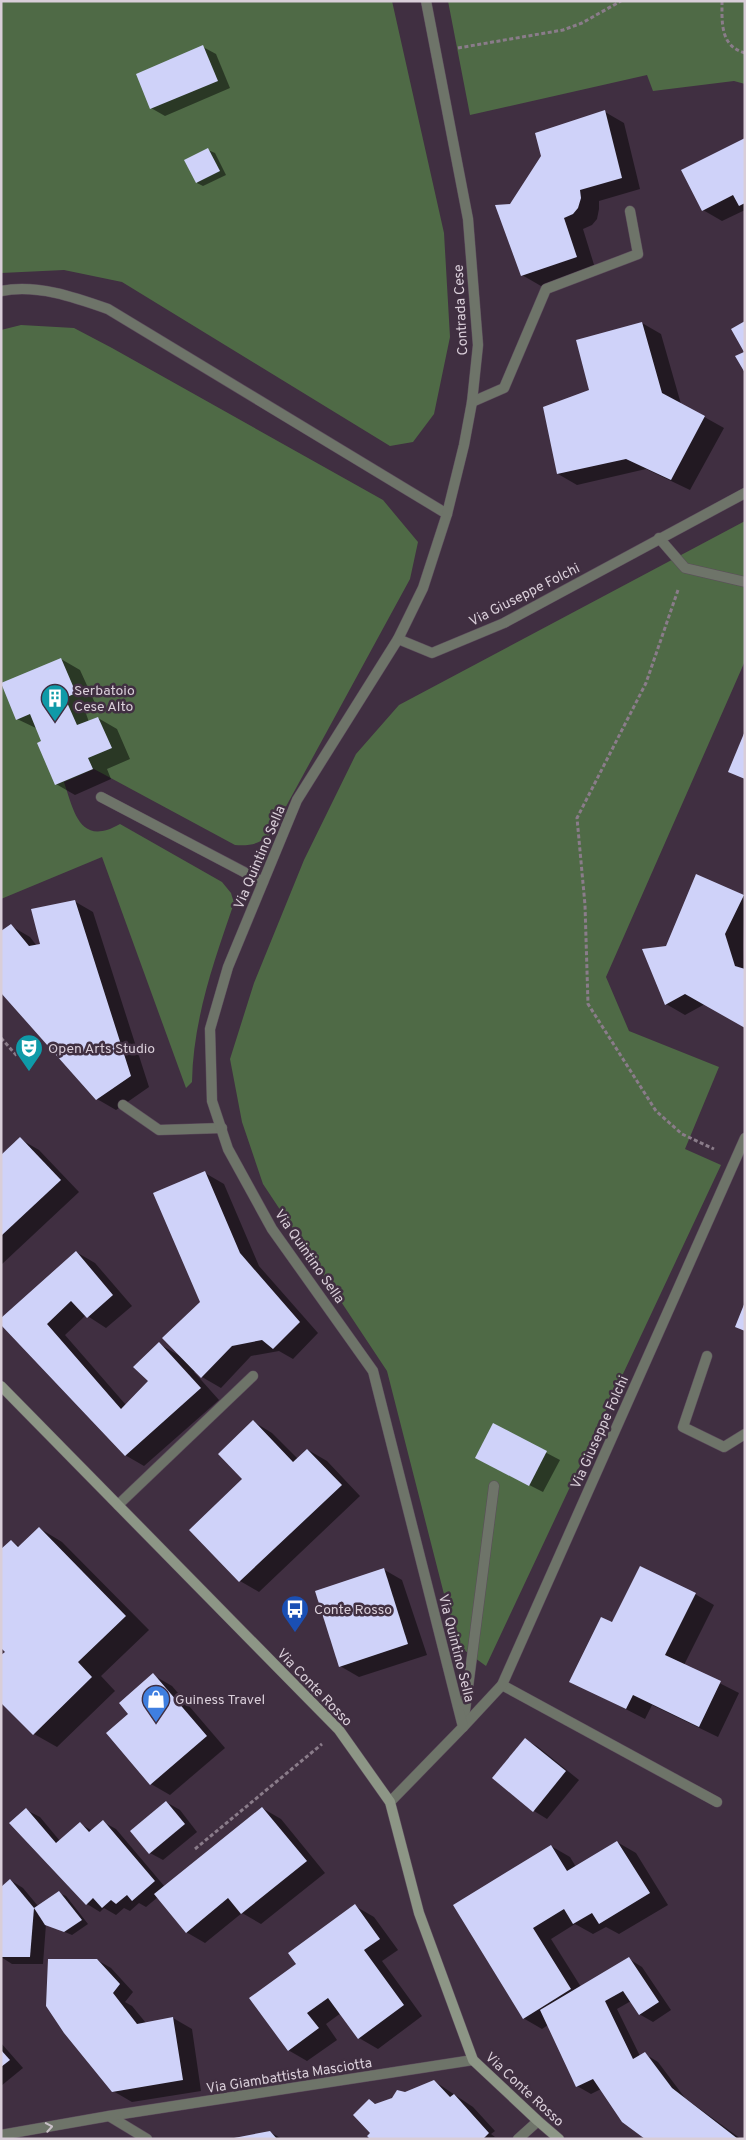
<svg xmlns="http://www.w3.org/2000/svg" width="746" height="2140" font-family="Overpass,sans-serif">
	<rect width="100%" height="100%" fill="#402f41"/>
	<!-- green -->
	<g fill="#4f6a46">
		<path d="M1 1H392L444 233 450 337 434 414 413 442 390 446 122 282 64 270 1 273Z"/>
		<path d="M448 1H745V84L734 81 653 91 647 75 470 115Z"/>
		<path d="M21 325 74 328 112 348 383 500 418 542 410 579 271 834C259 844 251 846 235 845L94 769 64 782C74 812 80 847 120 824L222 882 231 893 234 903C214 961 193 1020 192 1082L186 1088 102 857 1 899V330Z"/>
		<path d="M745 521V661L606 977 629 1031 719 1067 685 1149 721 1165 486 1666 457 1645 387 1371 263 1184 242 1122 230 1059 254 983 304 860 356 754 399 705Z"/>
	</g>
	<!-- shadow -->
	<g fill="#0007">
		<path d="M203 47 216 54 230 88 165 116 151 108Z"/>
		<path d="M605 112 624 123 640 189 599 201V209L597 219 592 225 583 229 595 268 541 286 522 275 511 205Z"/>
		<path d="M745 139V210L722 221 703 210Z"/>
		<path d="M208 150 215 153 226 175 203 186 197 183Z"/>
		<path d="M642 323 661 334 681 404 724 428 690 490 646 469 577 485 558 474 590 391Z"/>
		<path d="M61 659 80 670 95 703 84 708 89 722 98 718 117 729 130 759 107 769 111 779 75 795 56 784 38 729 17 719Z"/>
		<path d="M697 876 745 896 743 945 745 1027 705 1004 685 1015 666 1004V947Z"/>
		<path d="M74 901 93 912 149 1087 116 1110 97 1099 11 926 30 937 37 946 41 945Z"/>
		<path d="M20 1139 39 1150 79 1192 1 1265V1156Z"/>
		<path d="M205 1173 224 1184 259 1266 318 1333 293 1359 279 1351 251 1356 221 1388 202 1377 196 1371 194 1372 219 1400 144 1466 125 1455 1 1323 76 1252 95 1263 132 1306 106 1328 86 1315 65 1335 126 1405 150 1381 159 1344 180 1356 202 1302Z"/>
		<path d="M254 1422 272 1433 298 1459 308 1450 327 1461 360 1496 259 1592 240 1581 190 1530 243 1479Z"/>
		<path d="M493 1425 560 1460 543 1492 490 1465Z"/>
		<path d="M39 1528 62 1542 149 1630 101 1676 115 1691 57 1747 34 1734 11 1541 20 1547Z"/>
		<path d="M383 1569 402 1580 427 1655 359 1677 340 1666Z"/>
		<path d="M695 1594 714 1605 684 1665 739 1693 718 1737 652 1705 645 1719 571 1681 613 1624Z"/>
		<path d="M153 1675 172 1686 225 1748 170 1795 151 1784 130 1714Z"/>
		<path d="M525 1739 538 1747 579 1780 547 1819 534 1811 493 1778Z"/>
		<path d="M166 1802 180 1810 197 1832 163 1860 150 1853Z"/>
		<path d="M262 1808 281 1819 325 1873 261 1924 242 1913 205 1943 186 1932 158 1897 146 1907 139 1903 130 1911 124 1908 116 1915 104 1908 100 1912 87 1904 26 1810 40 1817 60 1841 80 1824 93 1831 103 1822 116 1829 165 1887Z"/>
		<path d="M617 1842 636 1853 668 1905 619 1934 606 1927 593 1934 575 1924 551 1939 581 1987 629 1959 642 1967 671 2010 653 2022 639 2014 631 2001 617 2009 640 2056 645 2054 658 2062 685 2098 741 2139H647L601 2089 591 2094 577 2086 548 2025 542 2029 523 2018 455 1905 551 1846 570 1857 576 1867Z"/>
		<path d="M10 1880 23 1888 38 1906 59 1893 66 1896 88 1924 72 1935 46 1924 43 1964H12L1 1957V1888Z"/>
		<path d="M355 1906 374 1917 398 1950 382 1961 422 2016 378 2049 359 2038 341 2013 326 2024 337 2040 307 2061 288 2050 297 1964Z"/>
		<path d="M97 1960 111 1968 133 1992 125 2002 132 2006 146 2023 173 2018 192 2029 201 2091 132 2102 113 2091Z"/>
		<path d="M1 2043 23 2068 1 2086Z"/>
		<path d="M434 2081 473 2107 495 2131 491 2134 495 2137 372 2139 369 2100 377 2105Z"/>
		<path d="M270 2132 282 2139H236Z"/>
	</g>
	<!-- building -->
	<g fill="#cfd2f9">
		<path d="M203 45 218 81 150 109 136 74Z"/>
		<path d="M605 110 622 178 580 190 581 198 578 208 573 214 564 218 577 257 521 276 495 205 510 204 541 156 535 133Z"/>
		<path d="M745 138V203L739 206 733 195 702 211 681 170Z"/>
		<path d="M208 148 220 171 196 183 184 160Z"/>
		<path d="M745 321V373L735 356 744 352 731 329Z"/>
		<path d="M642 322 662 393 705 416 671 480 626 459 557 474 543 407 589 390 576 340Z"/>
		<path d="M61 658 76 693 65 698 77 725 98 717 112 748 88 758 93 769 55 785 37 743 41 741 30 714 16 720 1 683Z"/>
		<path d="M745 731V779L728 772Z"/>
		<path d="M696 874 744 895 725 934 735 966 745 969V1028L685 994 665 1005 642 949 666 946Z"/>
		<path d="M75 900 131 1076 96 1100 1 993V931L11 924 29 946 40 944 31 909Z"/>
		<path d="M20 1137 61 1180 1 1236V1155Z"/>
		<path d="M205 1171 240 1253 300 1322 273 1349 262 1340 232 1346 201 1378 162 1338 200 1302 153 1193Z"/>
		<path d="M76 1251 113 1295 87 1318 71 1301 47 1324 121 1409 148 1381 133 1367 159 1342 201 1388 125 1456 1 1325V1318Z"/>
		<path d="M745 1302V1331L735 1327Z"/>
		<path d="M253 1420 293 1462 307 1449 342 1485 239 1582 189 1530 242 1479 218 1454Z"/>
		<path d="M493 1423 547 1451 529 1486 475 1458Z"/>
		<path d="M39 1527 126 1616 78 1662 92 1677 33 1735 1 1703V1655L5 1652 1 1648V1549L11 1540 18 1547Z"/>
		<path d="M640 1566 696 1593 665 1655 721 1681 699 1727 633 1695 626 1709 569 1682 601 1617 612 1622Z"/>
		<path d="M384 1568 408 1644 339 1667 315 1591Z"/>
		<path d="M153 1673 207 1736 150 1785 106 1733 128 1714 119 1703Z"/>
		<path d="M525 1738 566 1771 533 1812 492 1778Z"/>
		<path d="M166 1801 185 1824 149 1854 130 1831Z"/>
		<path d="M262 1807 307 1861 241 1914 228 1898 186 1933 154 1894Z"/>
		<path d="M26 1808 56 1843 80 1822 89 1832 103 1820 155 1881 132 1901 127 1895 116 1904 111 1900 102 1908 93 1898 86 1905 9 1823Z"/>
		<path d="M617 1841 650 1893 599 1924 592 1913 573 1924 564 1909 533 1928 571 1989 523 2019 453 1905 551 1845 567 1871Z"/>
		<path d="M10 1879 34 1908 30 1957H1V1887Z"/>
		<path d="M59 1891 82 1920 64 1932 45 1925 34 1908Z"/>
		<path d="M355 1904 380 1939 364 1950 404 2005 358 2039 328 1998 307 2013 319 2028 288 2051 249 1998 296 1964 288 1953Z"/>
		<path d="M629 1957 659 2002 639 2015 623 1991 605 2001 633 2059 645 2052 672 2088 738 2139H645L622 2122 593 2079 576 2087 540 2010Z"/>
		<path d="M48 1959H97L120 1984 113 1993 137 2024 173 2017 183 2080 112 2092 64 2033 46 2006Z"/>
		<path d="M1 2050 10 2060 1 2067Z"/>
		<path d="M434 2080 450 2097 454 2094 489 2133 483 2139H370L367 2136 370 2133 353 2115 369 2099 375 2104 392 2098 397 2090 405 2092Z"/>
		<path d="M270 2131 277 2139H234V2138Z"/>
	</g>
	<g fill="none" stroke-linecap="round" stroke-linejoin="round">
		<!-- lane casing -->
		<g stroke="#5c4c5c" stroke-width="11">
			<g id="lane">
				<path d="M472 402 504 388 546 289 638 254 630 211"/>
				<path d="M101 797 263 882"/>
				<path d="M123 1105 159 1130 222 1128"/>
				<path d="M707 1356 683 1427 724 1447 745 1434"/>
				<path d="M118 1505 253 1376"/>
				<path d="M502 1685 717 1802"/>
				<path d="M463 1726 494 1486"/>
				<path d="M518 2139 538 2121"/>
			</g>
		</g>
		<!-- street casing -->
		<g stroke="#5c4c5c" stroke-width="11">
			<g id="street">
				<path d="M1 291C37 284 74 297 108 309L447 514"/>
				<path d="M659 538 685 568 745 582"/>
				<path d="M398 639 432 653 504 623 745 493"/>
				<path d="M463 1727 502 1685 745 1138"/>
				<path d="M390 1802 463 1727 373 1371 272 1229 228 1149 212 1101 210 1029 228 967 297 800 398 639 423 588 447 514 464 445 472 402 478 345 468 219 426 1"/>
				<path d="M109 2116 147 2139"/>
				<path d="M1 2135 109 2116 473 2060"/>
			</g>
		</g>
		<!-- secondary casing -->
		<g stroke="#5c4c5c" stroke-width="11">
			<path id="secondary" d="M1 1386 339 1730 390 1802 419 1913 473 2060 538 2121 559 2139"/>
		</g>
		<!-- path -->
		<g stroke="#8a7c8a" stroke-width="3" stroke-dasharray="4 2.5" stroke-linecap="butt">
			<path d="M722 1C722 23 720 46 745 53"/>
			<path d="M458 48 563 30 582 23 621 1"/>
			<path d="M678 590 646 683 577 818 585 905 588 1004 656 1111 682 1134 714 1149"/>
			<path d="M1 1038 17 1056"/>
			<path d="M195 1849 322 1744"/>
		</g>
		<!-- lane -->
		<use href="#lane" stroke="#6e7469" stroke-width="10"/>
		<!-- street -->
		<use href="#street" stroke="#6e7469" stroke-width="10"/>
		<!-- secondary -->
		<use href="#secondary" stroke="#8d9686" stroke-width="10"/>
	</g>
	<!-- one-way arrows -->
	<defs><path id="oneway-chevron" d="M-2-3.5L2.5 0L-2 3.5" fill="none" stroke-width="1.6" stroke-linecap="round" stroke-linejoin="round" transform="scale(1.25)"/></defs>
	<use stroke="#c9c0c8" href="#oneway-chevron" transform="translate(49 2127) rotate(-10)"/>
	<!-- icons -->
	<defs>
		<g id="building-pin" transform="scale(1.4375)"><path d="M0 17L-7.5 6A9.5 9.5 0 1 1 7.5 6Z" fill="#0f9aa8" stroke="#402f41"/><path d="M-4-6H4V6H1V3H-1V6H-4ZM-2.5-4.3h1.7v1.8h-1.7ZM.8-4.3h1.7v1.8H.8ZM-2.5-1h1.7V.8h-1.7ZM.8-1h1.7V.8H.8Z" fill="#fff"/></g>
		<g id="theatre-pin" transform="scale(1.4375)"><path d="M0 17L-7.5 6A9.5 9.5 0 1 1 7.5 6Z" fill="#0f9aa8" stroke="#402f41"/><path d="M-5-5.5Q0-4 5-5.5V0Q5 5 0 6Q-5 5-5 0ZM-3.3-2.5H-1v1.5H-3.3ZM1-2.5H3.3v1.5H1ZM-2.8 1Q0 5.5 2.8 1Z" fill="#fff"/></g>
		<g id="bus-pin" transform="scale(1.4375)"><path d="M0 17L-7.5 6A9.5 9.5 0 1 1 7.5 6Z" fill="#1a4fb4" stroke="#402f41"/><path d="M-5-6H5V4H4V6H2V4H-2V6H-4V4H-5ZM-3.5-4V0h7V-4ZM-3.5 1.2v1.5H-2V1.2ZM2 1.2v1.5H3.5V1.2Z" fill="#fff"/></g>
		<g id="shop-pin" transform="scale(1.4375)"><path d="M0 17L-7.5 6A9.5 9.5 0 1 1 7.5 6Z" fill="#3f7fe0" stroke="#402f41"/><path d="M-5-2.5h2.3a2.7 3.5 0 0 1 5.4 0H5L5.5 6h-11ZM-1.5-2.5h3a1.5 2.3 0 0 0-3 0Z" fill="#fff"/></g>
	</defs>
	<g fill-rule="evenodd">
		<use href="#building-pin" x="55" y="698"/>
		<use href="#theatre-pin" x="29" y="1048"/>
		<use href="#bus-pin" x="295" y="1609"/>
		<use href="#shop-pin" x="156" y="1699"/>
	</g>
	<g text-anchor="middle" stroke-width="5" stroke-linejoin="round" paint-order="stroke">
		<!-- street labels -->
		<g font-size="14" fill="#d9ced9" stroke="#402f41">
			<text transform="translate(460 310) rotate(-93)" y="5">Contrada Cese</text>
			<text transform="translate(524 594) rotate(-27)" y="5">Via Giuseppe Folchi</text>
			<text transform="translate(259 857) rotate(-67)" y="5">Via Quintino Sella</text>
			<text transform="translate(310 1256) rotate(55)" y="5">Via Quintino Sella</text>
			<text transform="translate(599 1432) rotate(-66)" y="5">Via Giuseppe Folchi</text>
			<text transform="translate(457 1648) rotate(76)" y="5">Via Quintino Sella</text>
			<text transform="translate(315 1687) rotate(46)" y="5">Via Conte Rosso</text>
			<text transform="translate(289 2075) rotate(-9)" y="5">Via Giambattista Masciotta</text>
			<text transform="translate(525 2089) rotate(43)" y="5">Via Conte Rosso</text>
		</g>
		<!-- poi labels -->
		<g font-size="14" fill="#d9ced9" stroke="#402f41" text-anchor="start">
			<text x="74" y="695">Serbatoio<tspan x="74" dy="16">Cese Alto</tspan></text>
			<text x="48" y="1053">Open Arts Studio</text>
			<text x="314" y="1614">Conte Rosso</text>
			<text x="175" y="1704">Guiness Travel</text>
		</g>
	</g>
	<!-- border -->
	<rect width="746" height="2140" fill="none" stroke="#d9ced9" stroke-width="5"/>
</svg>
